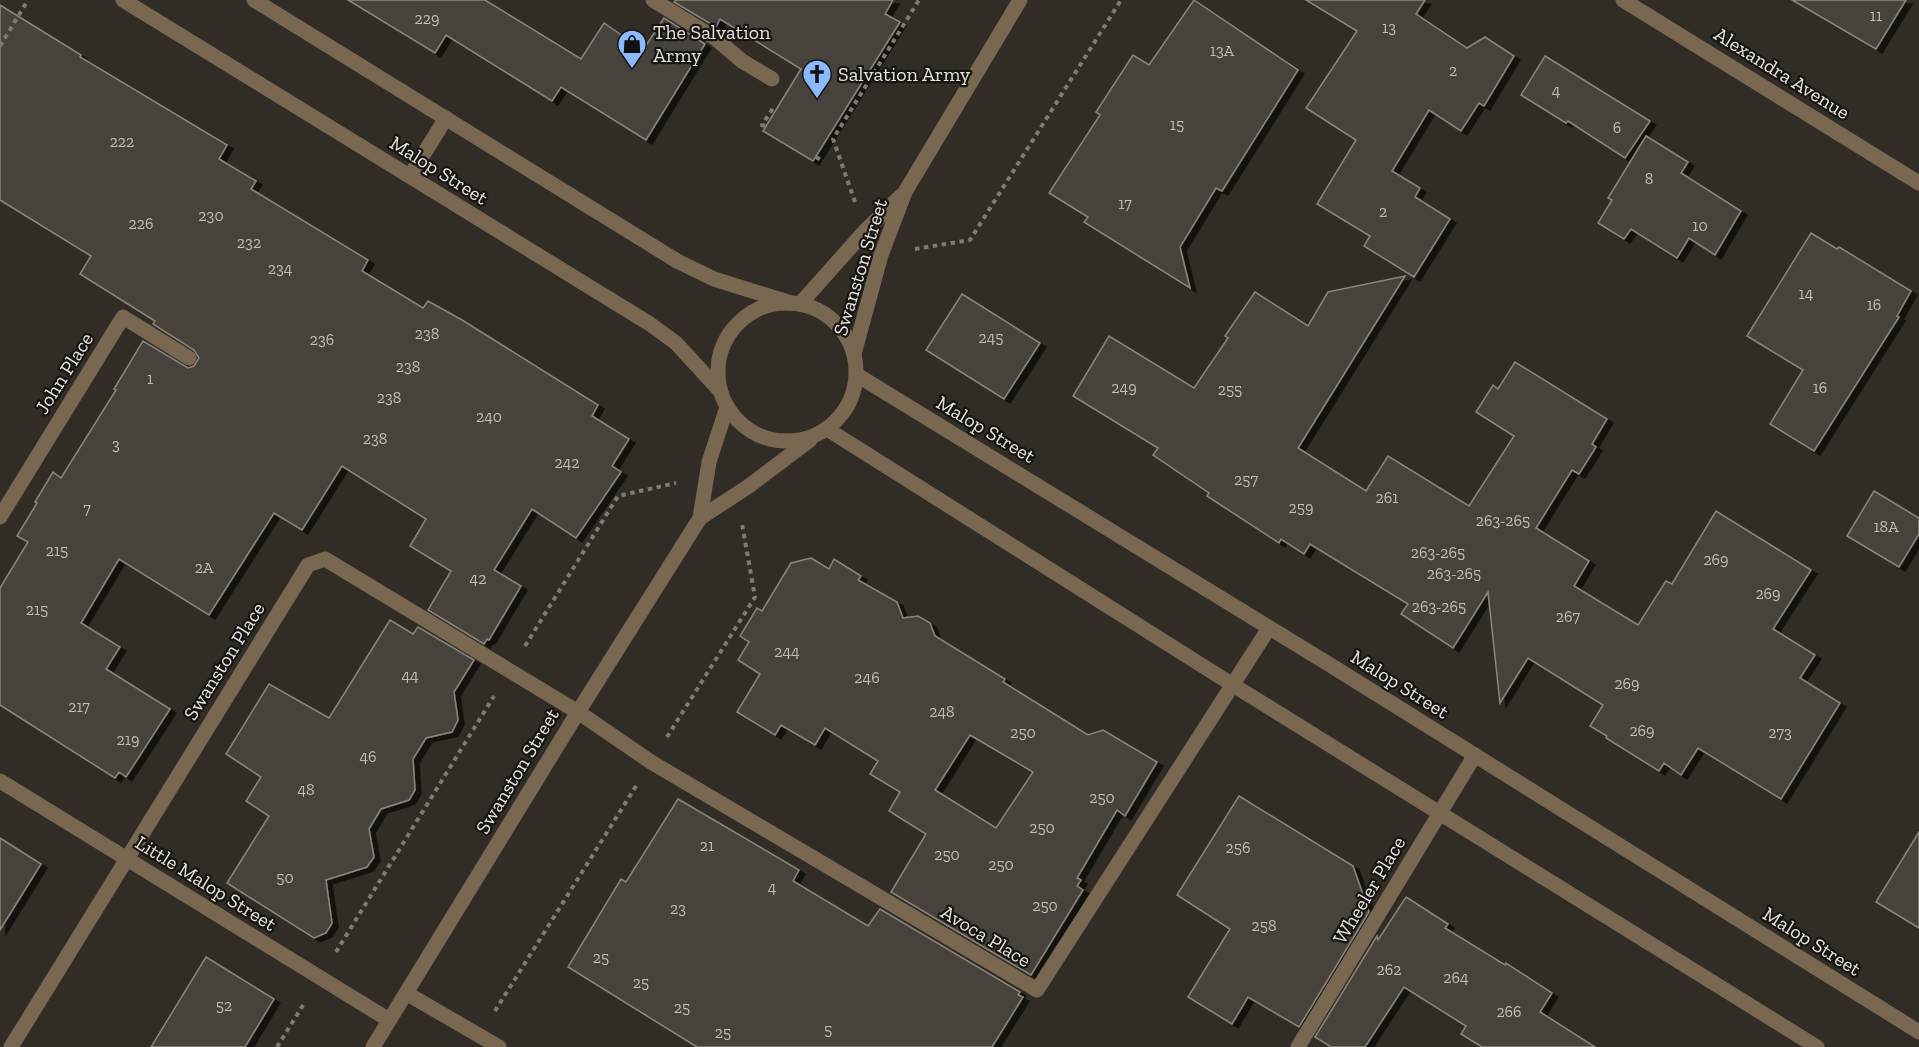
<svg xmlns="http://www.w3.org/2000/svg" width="1919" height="1047" font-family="'Zilla Slab',serif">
	<defs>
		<filter id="shadow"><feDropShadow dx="6" dy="4" stdDeviation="0" flood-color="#0009"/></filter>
	</defs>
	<rect width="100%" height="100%" fill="#312c26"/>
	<!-- building -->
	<g fill="#47423b" stroke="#8a857d" stroke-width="1.5" fill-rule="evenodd" filter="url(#shadow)">
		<path d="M348 0H485L581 59 604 23 643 50 664 18 705 44 646 140 561 87 552 101 446 35 435 53Z"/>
		<path d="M676 0H893L885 14 900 22 813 161 763 131 801 69 720 19 716 27 674 2Z"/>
		<path d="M1194 0 1298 70 1222 191 1216 188 1180 247 1190 288 1084 222 1088 217 1049 193 1100 115 1096 112 1133 55 1149 65Z"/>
		<path d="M1306 0H1425L1416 14 1467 48 1485 37 1514 56 1484 106 1479 103 1461 131 1429 110 1392 171 1420 188 1415 197 1450 219 1414 277 1364 246 1370 236 1317 204 1356 140 1306 108 1357 31Z"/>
		<path d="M1792 0H1906L1876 49Z"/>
		<path d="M0 5 81 55 80 57 227 145 219 159 256 181 251 189 368 260 362 271 423 308 428 301 462 320 598 405 592 416 629 439 612 466 621 472 576 538 532 509 494 570 521 586 489 640 487 639 484 644 428 610 451 571 410 546 426 519 342 466 302 530 274 513 209 615 119 559 81 623 120 647 106 669 170 709 126 777 119 772 115 778 0 705V588L28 542 17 536 37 503 35 502 53 472 61 478 116 390 114 389 143 341 188 368 194 366 199 358 194 350 153 324 155 321 80 274 91 256 0 200Z"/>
		<path d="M1545 56 1650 121 1625 158 1568 121 1566 123 1521 95Z"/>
		<path d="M1646 136 1688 162 1681 173 1741 211 1715 255 1689 238 1677 258 1631 229 1624 239 1598 223 1612 200 1608 198Z"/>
		<path d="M1811 233 1837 249 1839 247 1911 291 1897 316 1899 317 1814 451 1770 424 1803 370 1747 336Z"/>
		<path d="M1405 276 1298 448 1366 491 1388 456 1469 506 1514 436 1476 412 1493 385 1498 389 1515 362 1607 419 1592 444 1596 447 1579 474 1572 470 1536 528 1589 561 1574 586 1638 625 1666 581 1672 584 1716 511 1811 570 1773 629 1815 655 1800 678 1840 703 1781 799 1698 748 1681 775 1664 763 1659 771 1606 738 1607 736 1590 726 1603 705 1528 658 1500 703 1488 592 1453 648 1401 614 1408 604 1310 544 1304 554 1281 539 1279 543 1207 496 1209 493 1153 455 1158 448 1073 396 1109 336 1194 388 1228 338 1225 336 1255 292 1308 326 1328 292Z"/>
		<path d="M962 294 1040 343 1004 399 926 350Z"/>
		<path d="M1874 491 1919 518V534L1899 567 1847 536Z"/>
		<path d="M811 558 829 569 834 559 861 576 858 580 897 602 903 618 918 616 930 623 935 636 1005 679 1003 682 1088 735 1103 730 1157 762 1125 816 1117 810 1077 878 1081 880 1077 886 1083 890 1031 975 891 892 926 834 889 811 900 792 870 774 878 761 825 728 815 745 781 725 775 735 737 712 760 674 738 660 749 642 740 636 757 608 762 611 791 563ZM970 735 1033 772 996 828 935 790Z"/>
		<path d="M390 620 413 634 418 627 474 660 454 692 458 720 452 732 426 738 413 759 415 790 409 800 381 809 369 829 374 857 367 867 326 880 332 923 326 933 314 938 227 883 269 816 246 801 261 777 226 754 269 684 329 718Z"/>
		<path d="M1239 796 1353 866 1369 912 1299 1027 1248 997 1232 1024 1188 997 1230 929 1177 895Z"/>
		<path d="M678 799 799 870 793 881 868 926 880 909 1020 992 1018 995 1023 997 992 1047H697L568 967 621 879 626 882Z"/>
		<path d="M1919 832V928L1876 902Z"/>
		<path d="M0 838 41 864 0 930Z"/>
		<path d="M1406 897 1448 924 1445 928 1505 965 1506 963 1552 993 1540 1012 1595 1047H1482L1461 1034 1466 1026 1404 987 1365 1047H1331L1315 1037 1377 936 1378 940Z"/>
		<path d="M206 957 274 999 245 1047H151Z"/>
	</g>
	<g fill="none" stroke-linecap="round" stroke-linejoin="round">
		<!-- path -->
		<g stroke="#7e7a75" stroke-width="4" stroke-dasharray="4.5 4.5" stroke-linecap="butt">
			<path d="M0 46 28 0"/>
			<path d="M765 126 762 125 773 108"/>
			<path d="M816 157 821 160"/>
			<path d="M855 202 833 139 919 0"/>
			<path d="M915 249 970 240 1121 0"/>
			<path d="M525 646 618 496 676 483"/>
			<path d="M667 737 755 597 742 524"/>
			<path d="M336 952 494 696"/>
			<path d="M495 1011 636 786"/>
			<path d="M277 1047 305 1002"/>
		</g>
		<!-- service -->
		<g stroke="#796851" stroke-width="15">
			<path d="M653 0 715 38 742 61 772 79"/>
			<path d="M0 517 123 317 189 358"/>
			<path d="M11 1047 308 565 325 559 578 712 651 762 1037 990 1269 628"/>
			<path d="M1298 1047 1475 755"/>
		</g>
		<!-- minor -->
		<g stroke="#796851" stroke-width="15">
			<path d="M1623 0 1919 183"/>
			<path d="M800 304 865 231 901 196"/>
			<path d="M854 354 881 255 905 192 1020 0"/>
			<path d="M0 781 389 1020"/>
			<path d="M406 993 499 1047"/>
		</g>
		<!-- tertiary -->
		<g stroke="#796851" stroke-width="15">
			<path d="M123 0 650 324 676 343 721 392"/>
			<path d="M254 0 677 261 714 279 791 303"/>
			<path d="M410 176 446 118"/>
			<circle cx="787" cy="372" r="69"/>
			<path d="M857 375 1335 668 1919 1032"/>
			<path d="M827 429 1233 685 1817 1047"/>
			<path d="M700 518 749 486 810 440"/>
			<path d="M373 1047 578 712 700 518 709 462 727 407"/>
		</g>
	</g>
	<!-- icons -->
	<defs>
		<g id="shop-pin" transform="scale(1.5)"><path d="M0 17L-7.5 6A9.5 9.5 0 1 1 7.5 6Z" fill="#8abafc" stroke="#171512"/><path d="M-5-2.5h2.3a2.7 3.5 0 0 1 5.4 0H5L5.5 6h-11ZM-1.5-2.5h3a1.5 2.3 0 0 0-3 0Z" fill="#111"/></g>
		<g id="church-pin" transform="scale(1.5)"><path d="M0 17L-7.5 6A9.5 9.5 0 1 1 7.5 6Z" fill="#8abafc" stroke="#171512"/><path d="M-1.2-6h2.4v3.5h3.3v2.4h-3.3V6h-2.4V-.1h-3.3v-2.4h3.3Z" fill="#111"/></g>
	</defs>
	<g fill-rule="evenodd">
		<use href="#shop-pin" x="632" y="44"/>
		<use href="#church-pin" x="817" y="74"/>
	</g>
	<g text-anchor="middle" stroke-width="4.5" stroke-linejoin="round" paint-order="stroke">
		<!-- number labels -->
		<g font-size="16" fill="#c0bcb7">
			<text x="1876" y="21">11</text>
			<text x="427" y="24">229</text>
			<text x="1389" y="33">13</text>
			<text x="1222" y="56">13A</text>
			<text x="1453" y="76">2</text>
			<text x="1556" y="96">4</text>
			<text x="1177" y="130">15</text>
			<text x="1617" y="133">6</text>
			<text x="122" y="147">222</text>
			<text x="1649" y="184">8</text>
			<text x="1125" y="209">17</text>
			<text x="1383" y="217">2</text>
			<text x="211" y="221">230</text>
			<text x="141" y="229">226</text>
			<text x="1700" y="231">10</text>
			<text x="249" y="248">232</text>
			<text x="280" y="274">234</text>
			<text x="1806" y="299">14</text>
			<text x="1874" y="310">16</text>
			<text x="427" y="339">238</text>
			<text x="991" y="343">245</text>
			<text x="322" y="345">236</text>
			<text x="408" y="372">238</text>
			<text x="150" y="384">1</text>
			<text x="1124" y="393">249</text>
			<text x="1820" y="393">16</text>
			<text x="1230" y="395">255</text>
			<text x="389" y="403">238</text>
			<text x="489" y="422">240</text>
			<text x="375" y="444">238</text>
			<text x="116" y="450">3</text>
			<text x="567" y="468">242</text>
			<text x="1246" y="485">257</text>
			<text x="1387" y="503">261</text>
			<text x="1301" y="513">259</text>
			<text x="87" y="514">7</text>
			<text x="1503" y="526">263-265</text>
			<text x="1886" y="532">18A</text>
			<text x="57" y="556">215</text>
			<text x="1438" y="558">263-265</text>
			<text x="1716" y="565">269</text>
			<text x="204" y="573">2A</text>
			<text x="1454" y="579">263-265</text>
			<text x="478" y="584">42</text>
			<text x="1768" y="599">269</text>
			<text x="1439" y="612">263-265</text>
			<text x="37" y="615">215</text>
			<text x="1568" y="622">267</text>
			<text x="787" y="657">244</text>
			<text x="410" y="681">44</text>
			<text x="867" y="683">246</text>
			<text x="1627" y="689">269</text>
			<text x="79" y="712">217</text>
			<text x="942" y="717">248</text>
			<text x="1642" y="736">269</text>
			<text x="1023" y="738">250</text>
			<text x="1780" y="738">273</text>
			<text x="128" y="745">219</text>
			<text x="368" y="762">46</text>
			<text x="306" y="795">48</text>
			<text x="1102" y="803">250</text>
			<text x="1042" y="833">250</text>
			<text x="707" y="851">21</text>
			<text x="1238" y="853">256</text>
			<text x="947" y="860">250</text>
			<text x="1001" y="870">250</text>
			<text x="285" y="883">50</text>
			<text x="772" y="893">4</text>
			<text x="1045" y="911">250</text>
			<text x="678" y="914">23</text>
			<text x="1264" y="931">258</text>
			<text x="601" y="963">25</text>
			<text x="1389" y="975">262</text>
			<text x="1456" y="983">264</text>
			<text x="641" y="988">25</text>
			<text x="224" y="1011">52</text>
			<text x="682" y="1013">25</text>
			<text x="1509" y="1017">266</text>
			<text x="828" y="1035">5</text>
			<text x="723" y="1038">25</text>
		</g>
		<!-- poi labels -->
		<g font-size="20" fill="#e8e4e0" stroke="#171512" text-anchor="start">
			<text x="653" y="39">The Salvation<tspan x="653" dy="23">Army</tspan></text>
			<text x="838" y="81">Salvation Army</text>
		</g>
		<!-- street labels -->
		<g font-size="20" fill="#e8e4e0" stroke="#171512">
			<text transform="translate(1782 73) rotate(32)" y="7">Alexandra Avenue</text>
			<text transform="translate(439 170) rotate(32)" y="7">Malop Street</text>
			<text transform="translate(860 267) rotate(-73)" y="7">Swanston Street</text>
			<text transform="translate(64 373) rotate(-58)" y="7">John Place</text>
			<text transform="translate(986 429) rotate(31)" y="7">Malop Street</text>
			<text transform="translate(224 661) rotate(-58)" y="7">Swanston Place</text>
			<text transform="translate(1400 684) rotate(32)" y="7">Malop Street</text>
			<text transform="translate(517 771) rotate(-59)" y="7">Swanston Street</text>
			<text transform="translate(206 883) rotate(32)" y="7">Little Malop Street</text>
			<text transform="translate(1369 890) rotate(-59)" y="7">Wheeler Place</text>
			<text transform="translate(986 936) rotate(31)" y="7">Avoca Place</text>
			<text transform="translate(1812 941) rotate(32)" y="7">Malop Street</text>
		</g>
	</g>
</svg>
